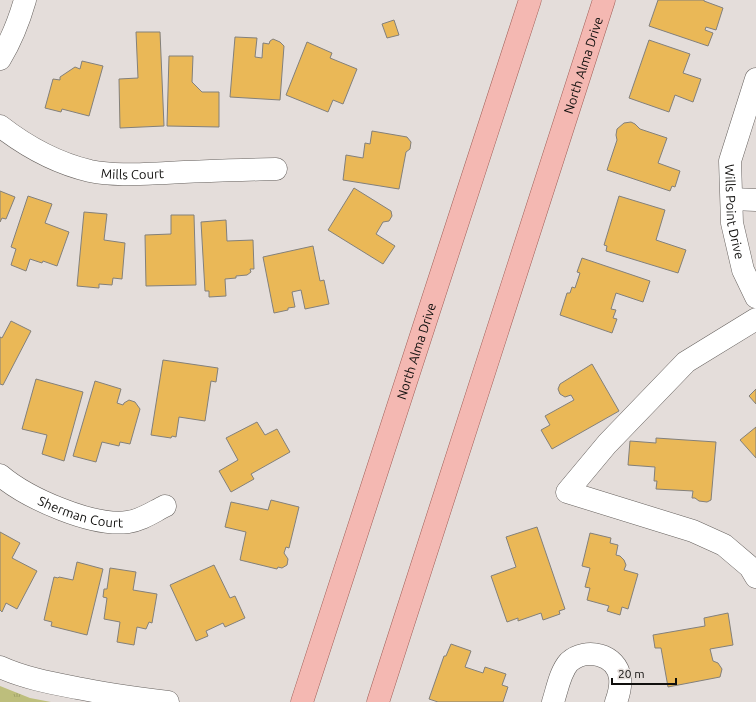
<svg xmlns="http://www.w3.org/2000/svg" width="756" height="702" font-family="Ubuntu,sans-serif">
	<defs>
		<pattern id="park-tufts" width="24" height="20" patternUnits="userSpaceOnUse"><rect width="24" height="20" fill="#bdbe7c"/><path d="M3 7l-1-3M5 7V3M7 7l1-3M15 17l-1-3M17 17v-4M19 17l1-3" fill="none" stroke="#a1a26a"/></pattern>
	</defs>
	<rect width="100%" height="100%" fill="#e4ddda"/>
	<!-- park -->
	<path fill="url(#park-tufts)" d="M0 686 30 698 51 702H0Z"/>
	<!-- building -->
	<g fill="#eab857" stroke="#83807b">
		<path d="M658 0H704V1L723 8 716 30 706 27 705 30 713 33 708 46 649 26Z"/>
		<path d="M394 20 399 35 387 38 382 24Z"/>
		<path d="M136 32H160L164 126 120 128 119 79 138 78Z"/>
		<path d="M235 37 257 38 255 57 262 58 263 43 269 44 270 41 273 39 280 42 284 46 280 100 230 97Z"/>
		<path d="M649 40 690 54 683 73 701 79 693 102 675 95 669 112 629 98Z"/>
		<path d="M307 42 332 53 330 58 357 69 343 104 333 100 328 112 286 95Z"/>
		<path d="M169 56H193L192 82 202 92H219V127L167 126Z"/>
		<path d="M82 61 103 66 89 116 62 109 61 112 45 108 53 79 60 80V77L75 67 80 69Z"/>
		<path d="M631 122 635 124 640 129 667 138 658 163 680 171 675 187 672 186 670 191 607 170 617 140 616 135 617 129 624 123Z"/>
		<path d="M372 131 407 137 411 142 410 149 406 152 399 189 343 180 346 155 363 158 365 143 370 144Z"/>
		<path d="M354 188 391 211 392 216 389 221 383 222 376 234 395 246 383 264 328 230Z"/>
		<path d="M0 191 15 197 6 219 2 218 0 222Z"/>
		<path d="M28 196 52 204 45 223 69 232 57 266 43 261 42 263 30 259 26 271 11 265 16 249 11 247Z"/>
		<path d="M619 196 665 210 656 240 686 250 678 273 606 251 607 246 604 245Z"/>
		<path d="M84 212 107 214 104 240 125 243 122 279 113 278 112 285 99 284V288L77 286Z"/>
		<path d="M171 215H194L196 285 146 286 145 235 171 234Z"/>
		<path d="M226 220 227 241 253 240 254 269H250L251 272 247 275 236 276V278L225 279 226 296 209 297V291H205L201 222Z"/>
		<path d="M313 246 320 281 324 280 329 304 305 309 301 290 292 292 295 307 288 308V310L274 313 263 257Z"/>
		<path d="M582 258 650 281 643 302 616 293 611 309 616 310 613 318 617 319 612 333 560 315 567 293H570L572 287 575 288 580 273 577 272Z"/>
		<path d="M11 321 31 331 3 385 0 384V337L2 338Z"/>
		<path d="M163 360 218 368 216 382 211 381 205 421 179 417 176 437 172 436 171 438 151 435Z"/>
		<path d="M592 364 619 411 552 449 541 430 550 425 545 416 574 400 571 395 565 397 560 394 558 389 560 384Z"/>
		<path d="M36 379 83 392 64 461 42 454 47 435 22 429Z"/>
		<path d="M95 381 121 389 117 403 123 405 124 403 129 400 135 402 140 409 130 444 120 442 119 446 102 442 96 462 73 456Z"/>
		<path d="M756 389V404L749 396Z"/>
		<path d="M257 422 265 435 277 429 290 452 251 474 254 479 231 492 219 471 238 460 226 438Z"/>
		<path d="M756 427V458L740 440Z"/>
		<path d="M656 438 716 442 711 500 707 502 699 501 695 498H692L693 491 656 489 657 481H654L655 467 628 465 630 441 656 443Z"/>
		<path d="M271 500 299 507 289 548 286 547 284 553 288 559 287 565 282 568 278 567 277 569 240 560 246 532 225 527 231 502 268 510Z"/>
		<path d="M537 527 565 609 559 611 560 614 543 620 541 613 518 621V618L507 622 491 576 516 567 506 537Z"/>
		<path d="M0 532 20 543 12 558 37 571 17 609 6 603 2 612 0 610Z"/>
		<path d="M590 533 611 538 610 543 618 545 616 555 620 556 624 560 626 565 624 570 638 574 628 609 622 607 620 615 607 611 609 606 587 600 590 588 585 587 590 568 582 566Z"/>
		<path d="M77 562 103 569 87 635 51 626 52 622 44 620 54 577 58 578 59 577 73 580Z"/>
		<path d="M214 565 230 598 235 596 245 618 225 627 223 623 206 631 208 636 196 641 170 585Z"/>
		<path d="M110 568 136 572 133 590 157 594 152 623 149 622 146 629 137 627 134 645 117 642 120 622 104 619 107 598 103 597 104 589H107Z"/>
		<path d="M728 613 733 645 710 649 713 661 718 663 722 669 720 677 668 687 661 648H655L653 635 705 626 704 618Z"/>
		<path d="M451 644 471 651 465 667 483 673 485 667 506 674 502 685 508 687 503 702H438L429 699 444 656H446Z"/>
	</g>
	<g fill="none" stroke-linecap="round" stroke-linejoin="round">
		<!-- minor casing -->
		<g stroke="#66615e" stroke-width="23">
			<g id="minor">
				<path d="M0 59C11 41 19 21 25 0"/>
				<path id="s1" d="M756 79 730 161 732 223 743 270 756 297"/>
				<path id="s2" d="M0 126C27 147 56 163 90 171 114 176 141 174 166 173 203 171 239 170 276 169"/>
				<path d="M732 199 756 200"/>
				<path d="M756 319 686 362 607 444 567 492 693 531 724 545 750 567 756 577"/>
				<path id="s3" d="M0 475C27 498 92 527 128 522 142 520 153 512 165 506"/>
				<path d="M0 667C24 678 51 683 77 688 107 694 137 698 168 702"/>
				<path d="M553 702C557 690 560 672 569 662 586 647 617 654 620 678 621 686 619 694 616 702"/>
			</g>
		</g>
		<!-- major casing -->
		<g stroke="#a05e57" stroke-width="23">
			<g id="major">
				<path id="s4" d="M302 702 530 0"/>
				<path id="s5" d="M378 702 604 0"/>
			</g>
		</g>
		<!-- minor -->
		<use href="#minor" stroke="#fff" stroke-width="22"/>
		<!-- major -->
		<use href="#major" stroke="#f4b8b2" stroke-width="22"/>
	</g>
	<g text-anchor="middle" stroke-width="3" stroke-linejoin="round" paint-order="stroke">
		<!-- street labels -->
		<g font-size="13" fill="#100f0d" stroke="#e4ddda">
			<text dy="5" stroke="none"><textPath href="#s5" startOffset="669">North Alma Drive</textPath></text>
			<text dy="5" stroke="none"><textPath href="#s2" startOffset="144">Mills Court</textPath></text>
			<text dy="5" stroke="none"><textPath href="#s1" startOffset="137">Wills Point Drive</textPath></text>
			<text dy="5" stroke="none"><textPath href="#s4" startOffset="369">North Alma Drive</textPath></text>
			<text dy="5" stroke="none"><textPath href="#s3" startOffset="90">Sherman Court</textPath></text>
		</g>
	</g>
	<!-- scale -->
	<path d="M612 678v6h64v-6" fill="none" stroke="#100f0d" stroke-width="2"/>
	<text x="618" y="678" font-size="12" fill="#100f0d" stroke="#e4ddda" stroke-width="3" paint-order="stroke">20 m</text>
</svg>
